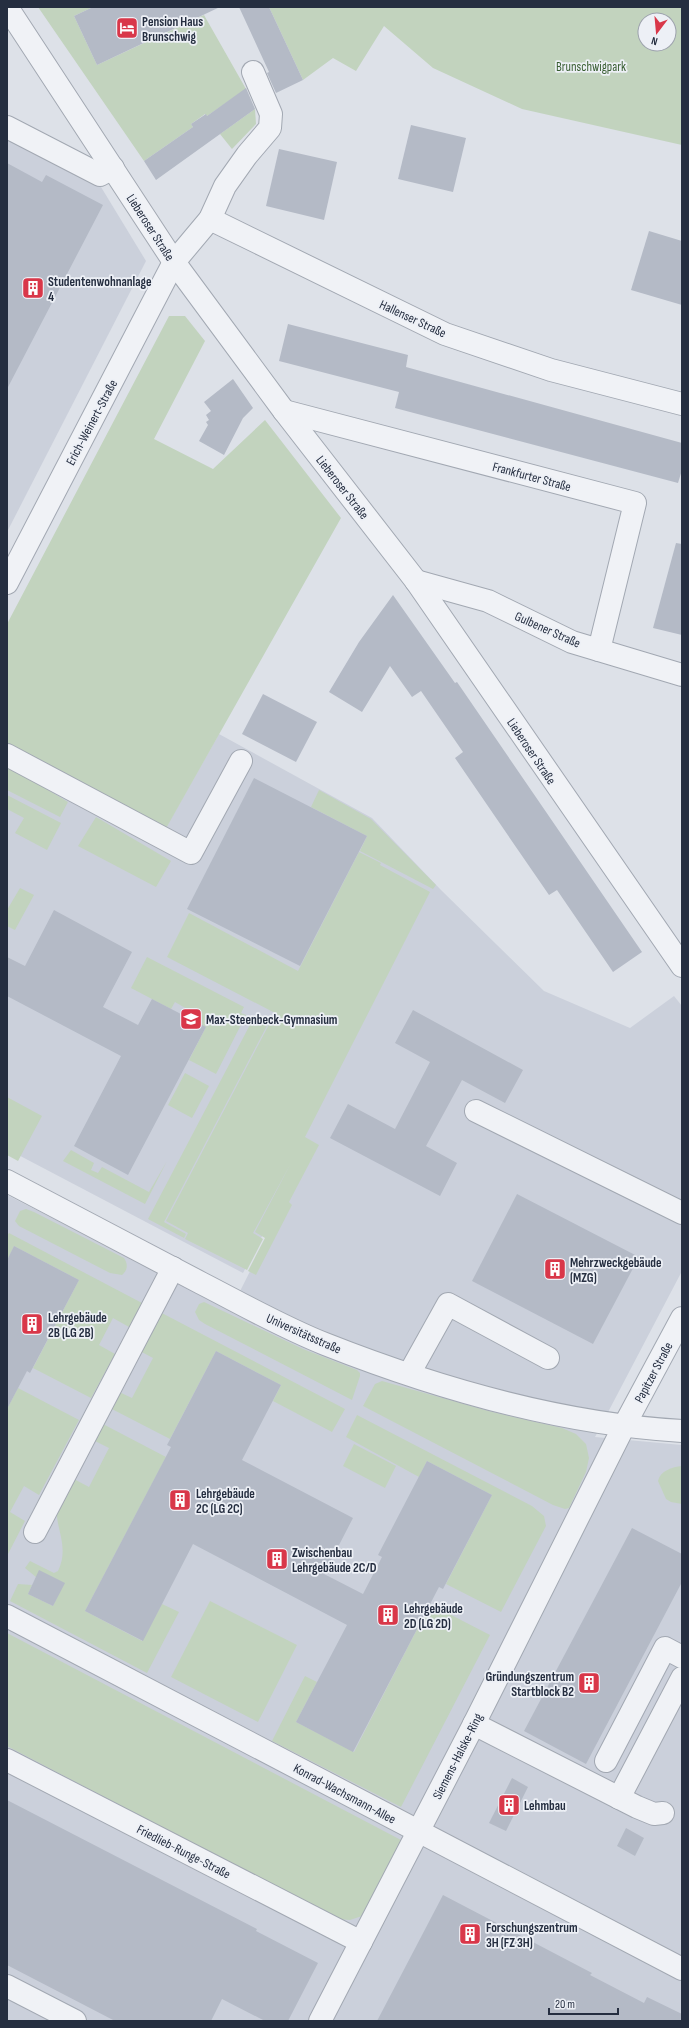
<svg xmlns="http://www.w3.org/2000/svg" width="689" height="2028" font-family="'Sofia Sans Condensed',sans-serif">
	<rect width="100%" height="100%" fill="#dde1e8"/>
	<!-- built -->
	<g fill="#cbd0db">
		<path d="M7 137 101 187 146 261 7 532Z"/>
		<path d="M219 734 372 818 441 890 544 991 630 1028 674 996 682 1006V1271L595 1437 682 1445V2021H7V1195L231 1309 290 1192 286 1190 243 1273 7 1149V745L164 831Z"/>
	</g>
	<!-- green -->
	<g fill="#c2d3be" fill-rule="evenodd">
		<path d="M38 7H93L74 16 97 65 204 15 246 89 207 116 205 114 191 124 193 127 144 161Z"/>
		<path d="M269 7H682V145L522 109 433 68 384 26 356 71 333 58 303 80ZM645 20H669V44H645Z"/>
		<path d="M255 109 256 124 232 149 220 134Z"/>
		<path d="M169 316H185L205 341 154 439 213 469 265 420 341 518 164 832 7 745V624Z"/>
		<path d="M7 765 68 802 60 817 7 790Z"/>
		<path d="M319 790 371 819 436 885 433 889 360 851 367 836 311 807Z"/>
		<path d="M7 795 61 823 47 850 15 833 24 818 7 809Z"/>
		<path d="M96 817 171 861 156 887 78 846Z"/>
		<path d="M359 852 381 863 380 865 430 892 305 1137 319 1145 289 1202 292 1205 256 1275 248 1271 265 1238 255 1232 291 1163 253 1233 263 1239 247 1270 185 1239 188 1233 166 1221 275 1013 167 957 189 913 298 971Z"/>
		<path d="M20 888 34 895 15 930 7 926V910Z"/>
		<path d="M147 957 244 1007 241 1013 246 1015 216 1074 189 1060 206 1027 184 1016 187 1009 175 1002 171 1009 131 988Z"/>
		<path d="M260 1015 270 1020 164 1222 186 1234 184 1238 148 1219 253 1019 257 1020Z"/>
		<path d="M185 1073 209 1086 192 1118 168 1105Z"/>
		<path d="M7 1097 42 1116 18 1161 7 1155Z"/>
		<path d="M71 1150 94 1163 91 1170 98 1173 102 1167 149 1192 167 1161 145 1204 63 1161Z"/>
		<path d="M26 1209 34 1212 124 1258C128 1264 128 1270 122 1275L110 1273 19 1226 15 1221 20 1211Z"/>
		<path d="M9 1233 142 1303 129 1327 113 1318 99 1345 115 1354 91 1398 33 1368 79 1280 14 1246 7 1260V1236Z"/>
		<path d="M204 1302 303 1349 357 1370 360 1373V1376L352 1400 205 1324 199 1320 195 1312 199 1304Z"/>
		<path d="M158 1311 345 1409 332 1432 273 1401 281 1385 216 1351 170 1439 108 1407 117 1391 132 1398 153 1358 138 1350Z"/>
		<path d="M382 1381 492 1412 562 1428 576 1434 586 1444 589 1458 586 1472 569 1508 565 1509 553 1505 363 1406 375 1384Z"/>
		<path d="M18 1388 79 1420 39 1495 24 1486 10 1512 25 1521 7 1556V1409Z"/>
		<path d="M357 1415 532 1506 544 1516 546 1526 501 1612 446 1584 492 1495 427 1461 419 1477 346 1437Z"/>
		<path d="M101 1423 166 1457 85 1611 142 1641 162 1604 179 1612 147 1673 10 1601 18 1584 32 1585 28 1594 53 1606 64 1583 36 1577 25 1568 30 1561 54 1573 58 1571C71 1544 52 1525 58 1503 61 1495 68 1486 72 1478L89 1487 109 1448 93 1440Z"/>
		<path d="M354 1444 396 1466 385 1488 343 1466Z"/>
		<path d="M682 1466V1504L671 1502 666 1499 658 1481C660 1471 672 1467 682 1466Z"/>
		<path d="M210 1601 297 1645 258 1722 171 1677Z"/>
		<path d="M430 1604 490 1635 401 1807 272 1741 305 1676 317 1682 296 1722 354 1752Z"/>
		<path d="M7 1633 401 1840 398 1851 365 1915 350 1920 337 1919 7 1746Z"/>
	</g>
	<!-- building -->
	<g fill="#b4bac6">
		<path d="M93 7H220L97 65 74 16Z"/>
		<path d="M239 7H269L303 80 276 93 267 73 269 72Z"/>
		<path d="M246 88 255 109 156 180 144 161 193 127 191 124 206 114 207 116Z"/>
		<path d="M411 125 466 138 453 192 398 179Z"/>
		<path d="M279 149 337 162 324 220 266 206Z"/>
		<path d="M7 163 42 182 46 175 103 205 7 389Z"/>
		<path d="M649 231 682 241V305L631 290Z"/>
		<path d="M288 324 408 355 406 367 682 443V470L678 483 395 408 399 392 279 361Z"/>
		<path d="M233 379 253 408 243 418 224 455 199 441 208 425 206 422 209 420 206 415 211 411 204 402Z"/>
		<path d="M676 543 682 544V635L653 628Z"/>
		<path d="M393 595 455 683 457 682 642 952 613 972 557 890 549 895 518 850 455 758 463 752 421 691 412 697 390 666 362 712 329 692 359 642Z"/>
		<path d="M263 694 317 722 296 762 242 734Z"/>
		<path d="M254 778 367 836 300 966 187 909Z"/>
		<path d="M54 910 132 952 103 1007 138 1025 152 999 206 1027 128 1175 74 1146 121 1056 7 996V957L25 966Z"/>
		<path d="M413 1010 523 1070 505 1103 462 1080 426 1146 457 1163 440 1196 330 1138 348 1104 395 1129 430 1062 395 1043Z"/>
		<path d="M517 1194 639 1257 593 1344 472 1281Z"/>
		<path d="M14 1246 79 1280 30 1373 27 1371 7 1409V1260Z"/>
		<path d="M216 1351 281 1385 242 1460 353 1518 324 1574 363 1594 382 1557 378 1555 427 1461 492 1495 443 1589 439 1587 353 1752 296 1722 347 1625 271 1585 193 1544 143 1641 85 1611 171 1447 167 1445Z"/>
		<path d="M632 1528 682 1554V1582L586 1764 524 1731Z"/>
		<path d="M39 1570 65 1583 53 1606 28 1594Z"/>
		<path d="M512 1778 528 1787 506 1831 489 1823Z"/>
		<path d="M7 1800 257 1929 256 1931 318 1963 288 2021H265L222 1999 211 2021H115L7 1965Z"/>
		<path d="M626 1828 644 1838 635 1856 617 1846Z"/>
		<path d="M443 1895 592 1973 590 1975 644 2003 647 1997 682 2014V2021H377Z"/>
	</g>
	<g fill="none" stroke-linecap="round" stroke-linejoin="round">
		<!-- minor casing -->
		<g stroke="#a2a8b2" stroke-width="24">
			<g id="minor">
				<path d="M7 7 174 262 284 411 416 581 682 966"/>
				<path d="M7 127 100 175 113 168"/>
				<path d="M210 219 445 334 551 370 682 404"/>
				<path d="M284 411 635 503 599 650"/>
				<path d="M416 581 488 601 572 642 682 675"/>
				<path d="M7 583 174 262 210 219 225 186 247 155 270 128 271 114 253 72"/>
				<path d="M7 755 191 853 241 761"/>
				<path d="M476 1111 682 1213"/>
				<path d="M7 1181C72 1215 136 1249 201 1283 242 1304 282 1327 325 1344 439 1389 560 1424 682 1431"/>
				<path d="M409 1374 448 1304 548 1358"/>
				<path d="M35 1532 173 1268"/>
				<path d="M7 1616 682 1969"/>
				<path d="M474 1724 637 1807 654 1814 663 1813"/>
				<path d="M7 1760 361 1942"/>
				<path d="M606 1761 665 1648 682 1657"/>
				<path d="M619 1798 682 1678"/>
				<path d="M7 1986 75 2021"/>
				<path d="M320 2021 474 1724 624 1426 682 1318"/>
			</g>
		</g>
		<!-- minor -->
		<use href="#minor" stroke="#f0f2f6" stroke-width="22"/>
	</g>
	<!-- icons -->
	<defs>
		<g id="hotel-square" transform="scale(1.15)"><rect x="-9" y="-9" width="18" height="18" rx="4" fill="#d93749" stroke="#edf0f6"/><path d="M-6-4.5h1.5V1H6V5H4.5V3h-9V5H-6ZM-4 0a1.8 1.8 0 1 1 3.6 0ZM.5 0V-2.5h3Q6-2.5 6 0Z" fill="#fff"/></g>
		<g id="building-square" transform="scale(1.15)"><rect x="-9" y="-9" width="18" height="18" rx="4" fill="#d93749" stroke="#edf0f6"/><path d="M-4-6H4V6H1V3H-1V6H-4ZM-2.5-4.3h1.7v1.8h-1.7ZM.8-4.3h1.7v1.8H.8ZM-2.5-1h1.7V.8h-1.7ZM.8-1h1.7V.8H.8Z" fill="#fff"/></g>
		<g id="school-square" transform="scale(1.15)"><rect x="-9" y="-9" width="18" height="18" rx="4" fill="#d93749" stroke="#edf0f6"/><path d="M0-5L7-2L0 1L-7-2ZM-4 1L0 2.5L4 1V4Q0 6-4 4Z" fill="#fff"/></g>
	</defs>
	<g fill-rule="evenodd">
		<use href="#hotel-square" x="127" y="28"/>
		<use href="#building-square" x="33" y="288"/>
		<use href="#school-square" x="191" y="1019"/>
		<use href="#building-square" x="555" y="1269"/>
		<use href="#building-square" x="32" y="1324"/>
		<use href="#building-square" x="180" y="1500"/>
		<use href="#building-square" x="277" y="1559"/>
		<use href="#building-square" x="388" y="1615"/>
		<use href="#building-square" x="589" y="1683"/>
		<use href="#building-square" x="509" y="1805"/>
		<use href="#building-square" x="470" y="1934"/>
	</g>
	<g text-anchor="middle" stroke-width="3.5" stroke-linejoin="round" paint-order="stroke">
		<!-- poi labels -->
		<g font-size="13" font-weight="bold" fill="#252e40" stroke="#edf0f6" text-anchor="start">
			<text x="142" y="26">Pension Haus<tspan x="142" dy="15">Brunschwig</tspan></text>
			<text x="48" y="286">Studentenwohnanlage<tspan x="48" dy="15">4</tspan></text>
			<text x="206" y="1024">Max-Steenbeck-Gymnasium</text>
			<text x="570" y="1267">Mehrzweckgebäude<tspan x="570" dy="15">(MZG)</tspan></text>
			<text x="48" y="1322">Lehrgebäude<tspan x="48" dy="15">2B (LG 2B)</tspan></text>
			<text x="196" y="1498">Lehrgebäude<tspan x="196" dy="15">2C (LG 2C)</tspan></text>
			<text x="292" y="1557">Zwischenbau<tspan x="292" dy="15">Lehrgebäude 2C/D</tspan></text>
			<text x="404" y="1613">Lehrgebäude<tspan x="404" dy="15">2D (LG 2D)</tspan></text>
			<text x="574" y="1681" text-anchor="end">Gründungszentrum<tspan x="574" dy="15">Startblock B2</tspan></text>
			<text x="524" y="1810">Lehmbau</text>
			<text x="486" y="1932">Forschungszentrum<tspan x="486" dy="15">3H (FZ 3H)</tspan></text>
		</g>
		<!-- park labels -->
		<g font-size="13" fill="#385d31" stroke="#edf0f6">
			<text x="591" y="71">Brunschwigpark</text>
		</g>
		<!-- street labels -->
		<g font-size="13" fill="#252e40" stroke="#edf0f6">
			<text transform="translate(151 227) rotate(57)" y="5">Lieberoser Straße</text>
			<text transform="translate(413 318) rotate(25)" y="5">Hallenser Straße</text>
			<text transform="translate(91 422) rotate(-62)" y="5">Erich-Weinert-Straße</text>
			<text transform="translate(532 476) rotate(15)" y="5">Frankfurter Straße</text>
			<text transform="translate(343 487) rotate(52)" y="5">Lieberoser Straße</text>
			<text transform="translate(548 629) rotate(24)" y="5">Gulbener Straße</text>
			<text transform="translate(532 751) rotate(56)" y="5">Lieberoser Straße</text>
			<text transform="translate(304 1333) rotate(24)" y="5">Universitätsstraße</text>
			<text transform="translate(653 1372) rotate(-62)" y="5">Papitzer Straße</text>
			<text transform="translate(457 1756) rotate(-63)" y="5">Siemens-Halske-Ring</text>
			<text transform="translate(345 1793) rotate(28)" y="5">Konrad-Wachsmann-Allee</text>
			<text transform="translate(184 1851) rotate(27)" y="5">Friedlieb-Runge-Straße</text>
		</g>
	</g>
	<!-- border -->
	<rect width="689" height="2028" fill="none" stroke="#252e40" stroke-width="16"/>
	<!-- north arrow -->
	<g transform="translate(657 32) rotate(196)"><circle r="19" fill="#edf0f6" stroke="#9da2ad"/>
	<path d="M0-3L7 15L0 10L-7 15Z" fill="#d93749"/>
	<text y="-6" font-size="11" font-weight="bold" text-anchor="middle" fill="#252e40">N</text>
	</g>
	<!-- scale -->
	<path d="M549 2008v6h69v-6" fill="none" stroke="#252e40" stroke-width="2"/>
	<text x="555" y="2008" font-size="12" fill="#252e40" stroke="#edf0f6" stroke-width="3" paint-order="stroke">20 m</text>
</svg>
